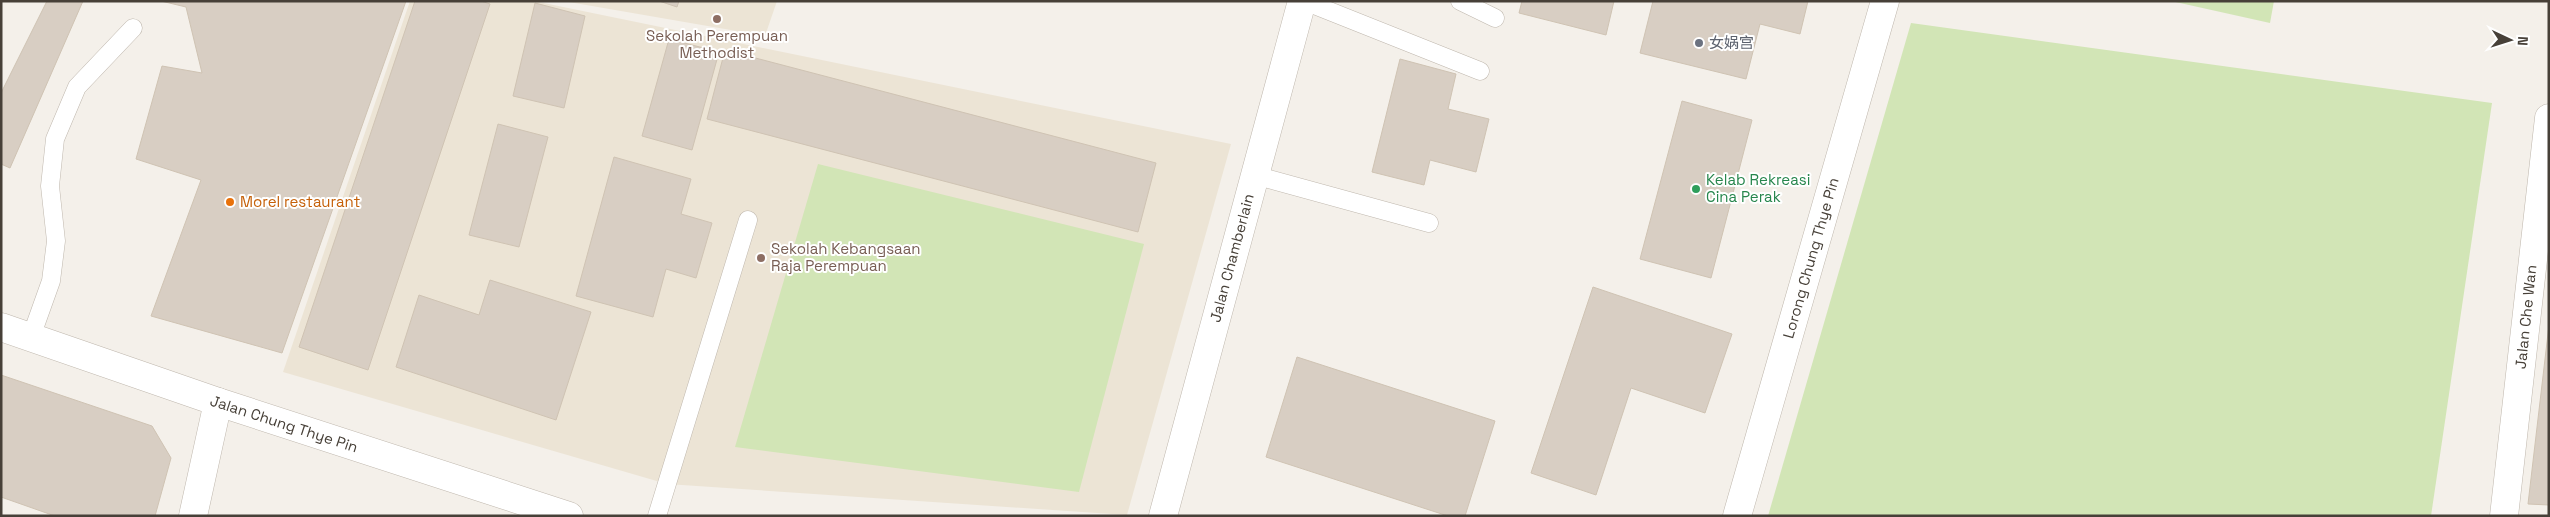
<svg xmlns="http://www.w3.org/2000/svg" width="2550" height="517" font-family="'Space Grotesk','Noto Sans SC',sans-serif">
	<rect width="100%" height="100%" fill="#f4f0ea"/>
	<!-- education -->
	<g fill="#ece4d5">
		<path d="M410 1H534L1231 144 1127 515 667 484 283 372Z"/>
		<path d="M563 1H777L765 36Z"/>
	</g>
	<!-- green -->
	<g fill="#d2e5b6">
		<path d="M2171 1H2274L2270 23Z"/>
		<path d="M1911 23 2492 103 2431 516H1768Z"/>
		<path d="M818 164 1144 244 1079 492 735 447Z"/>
	</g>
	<!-- building -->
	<g fill="#d8cec3" stroke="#cfc3b3">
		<path d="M47 1H83L10 168 1 164V93Z"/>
		<path d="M161 1H406L282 353 151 316 201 180 136 159 162 66 202 73 186 7Z"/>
		<path d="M415 1H481L490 4 368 370 299 347Z"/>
		<path d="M659 1H679L677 7Z"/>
		<path d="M1522 1H1614L1606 35 1519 13Z"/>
		<path d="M1653 1H1808L1800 34 1760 24 1746 79 1640 53Z"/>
		<path d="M535 3 585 16 564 108 513 96Z"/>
		<path d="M669 39 719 52 692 150 642 136Z"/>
		<path d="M725 50 1156 163 1138 232 707 119Z"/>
		<path d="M1400 59 1456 74 1448 109 1489 119 1476 172 1430 160 1424 185 1372 172Z"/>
		<path d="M1682 101 1752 120 1711 278 1640 259Z"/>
		<path d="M498 124 548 137 519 247 469 235Z"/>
		<path d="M614 157 691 179 681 214 712 223 696 278 666 269 653 317 576 296Z"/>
		<path d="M490 280 591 312 556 420 396 367 419 295 479 315Z"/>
		<path d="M1593 287 1732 334 1705 413 1631 388 1596 495 1531 473Z"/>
		<path d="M2549 325V505L2528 504Z"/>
		<path d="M1297 357 1495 421 1465 516H1448L1266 457Z"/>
		<path d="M1 375 152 426 171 458 155 516H55L1 497Z"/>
	</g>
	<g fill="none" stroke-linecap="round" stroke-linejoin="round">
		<!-- service casing -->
		<g stroke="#bfb7ad" stroke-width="19">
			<g id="service">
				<path d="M1304 1 1480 71"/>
				<path d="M1460 1 1495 18"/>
				<path d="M1254 175 1429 223"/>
				<path d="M31 337 51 281 56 241 50 186 55 139 77 87 133 28"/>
				<path d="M657 516 748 220"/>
			</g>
		</g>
		<!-- minor casing -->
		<g stroke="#bfb7ad" stroke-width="29">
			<g id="minor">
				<path d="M193 516 218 402"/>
				<path d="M1163 516 1302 1"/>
				<path d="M1737 516 1885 1"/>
				<path d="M2504 516 2549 118"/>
			</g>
		</g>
		<!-- tertiary casing -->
		<g stroke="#bfb7ad" stroke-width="29">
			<path id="tertiary" d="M1 327 218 402 569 516"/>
		</g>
		<!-- service -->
		<use href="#service" stroke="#fff" stroke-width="18"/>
		<!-- minor -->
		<use href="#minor" stroke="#fff" stroke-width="28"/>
		<!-- tertiary -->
		<use href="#tertiary" stroke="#fff" stroke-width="28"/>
	</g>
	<!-- markers -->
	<g fill="#8d6e63" stroke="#fff" stroke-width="2">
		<circle cx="717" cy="19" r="5"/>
		<circle cx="761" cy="258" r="5"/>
	</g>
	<circle fill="#6b7280" stroke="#fff" stroke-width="2" cx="1699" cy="43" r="5"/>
	<circle fill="#2e9e5b" stroke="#fff" stroke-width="2" cx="1696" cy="189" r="5"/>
	<circle fill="#e8710a" stroke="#fff" stroke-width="2" cx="230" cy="202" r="5"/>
	<g text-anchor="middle" stroke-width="4" stroke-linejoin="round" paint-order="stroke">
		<!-- education labels -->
		<g font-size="15" fill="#785e54" stroke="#fff">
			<text x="717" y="41">Sekolah Perempuan<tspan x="717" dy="17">Methodist</tspan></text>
			<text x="771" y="254" text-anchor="start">Sekolah Kebangsaan<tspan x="771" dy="17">Raja Perempuan</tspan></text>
		</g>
		<!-- worship labels -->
		<g font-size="15" fill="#5b616d" stroke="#fff" text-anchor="start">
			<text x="1709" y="48">女娲宫</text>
		</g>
		<!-- leisure labels -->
		<g font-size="15" fill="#27864d" stroke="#fff" text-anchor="start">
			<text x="1706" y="185">Kelab Rekreasi<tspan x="1706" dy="17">Cina Perak</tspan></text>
		</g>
		<!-- food labels -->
		<g font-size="15" fill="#c56008" stroke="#fff" text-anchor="start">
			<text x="240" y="207">Morel restaurant</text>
		</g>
		<!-- street labels -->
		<g font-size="15" fill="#474038" stroke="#fff">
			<text transform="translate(1232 258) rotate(-75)" y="5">Jalan Chamberlain</text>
			<text transform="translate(1811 258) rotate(-74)" y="5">Lorong Chung Thye Pin</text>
			<text transform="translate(2526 317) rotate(-84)" y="5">Jalan Che Wan</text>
			<text transform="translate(284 424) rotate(18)" y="5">Jalan Chung Thye Pin</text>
		</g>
	</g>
	<!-- border -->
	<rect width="2550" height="517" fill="none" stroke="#474038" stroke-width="5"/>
	<!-- north arrow -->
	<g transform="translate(2510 40) rotate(94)" stroke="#ffffff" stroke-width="4" paint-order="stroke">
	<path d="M0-4L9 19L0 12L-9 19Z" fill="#474038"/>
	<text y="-8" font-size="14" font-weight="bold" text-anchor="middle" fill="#474038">N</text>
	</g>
</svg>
